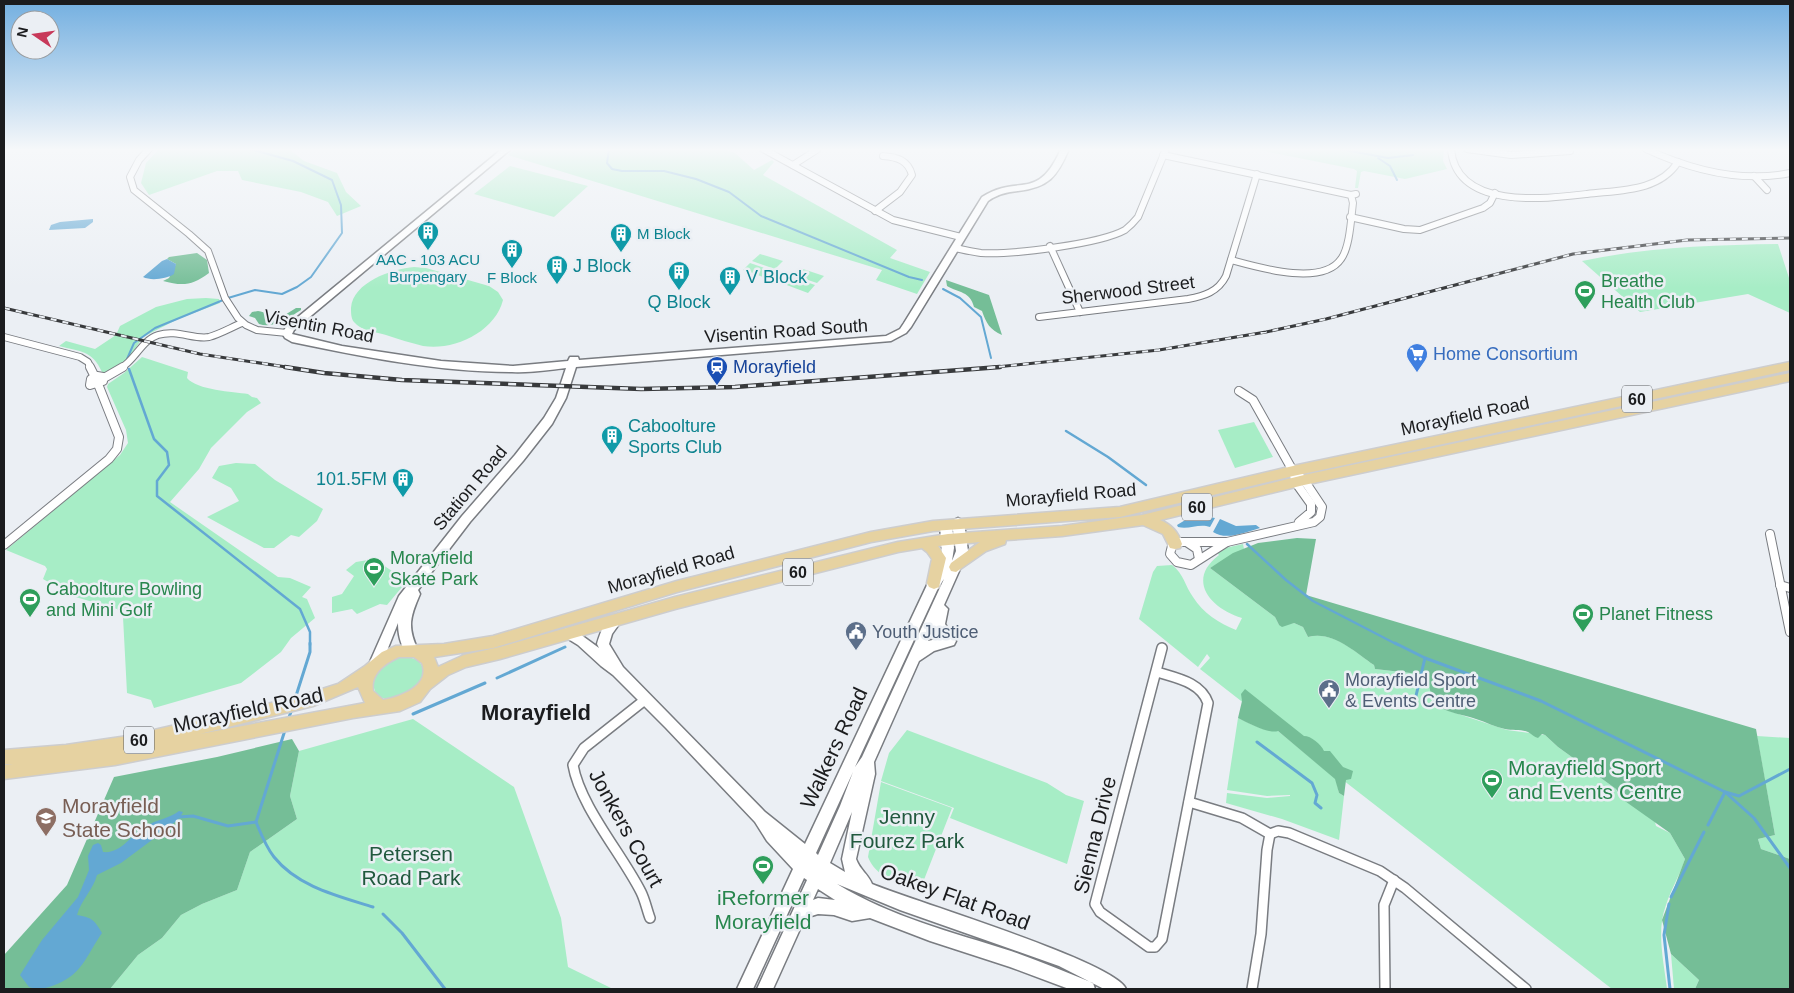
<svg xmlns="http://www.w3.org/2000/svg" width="1794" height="993" font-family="Arial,sans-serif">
	<rect width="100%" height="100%" fill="#ebeff4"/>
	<!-- green -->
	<g fill="#a7edc6">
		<path d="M159 149H289L304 161 337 173 346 192 361 206 337 216 328 202 301 192 242 180 238 171H217L149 195 141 183 146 163Z"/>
		<path d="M515 149H722L735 153 754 170 772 160 774 162 763 175 897 250 890 258 930 272 917 294 876 280 882 270 508 155Z"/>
		<path d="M1254 149H1444L1443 161 1447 169 1405 179 1364 171 1361 172 1358 188H1355L1357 171 1354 169Z"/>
		<path d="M510 166 588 186 554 217 474 194Z"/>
		<path d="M1778 244 1790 281V313L1748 294 1640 312 1582 261C1647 247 1713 245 1778 244Z"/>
		<path d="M760 254 783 261 775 269 752 261Z"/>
		<path d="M750 263 773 271 766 278 743 270Z"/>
		<path d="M414 267 426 268 489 286 498 292 503 300C495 332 454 351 423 346 411 343 398 339 386 335 377 332 361 331 354 322 351 319 351 312 351 308 353 282 392 269 414 267Z"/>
		<path d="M800 268 824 276 817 283 793 275Z"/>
		<path d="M791 277H792L815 285 808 293 784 284Z"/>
		<path d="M206 298 219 299 220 303 178 319 143 337 127 361 108 373 102 372C92 350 81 352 59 346L66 341 95 349 116 335 120 326 156 307 187 299Z"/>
		<path d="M142 357 188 372 187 378C197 390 233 392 248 394L252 397 257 398 261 403 247 412 211 448 199 469 170 502 278 577 290 578 311 587 302 597 307 599 315 618 291 638 281 652 241 683 154 708 151 700 127 693 123 617 117 609 72 596 43 579 47 569 45 566 6 550 120 455 128 443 126 430 107 387 108 384 124 373Z"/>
		<path d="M1254 422 1273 457 1235 468 1218 430Z"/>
		<path d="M236 463 255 464 275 480 323 509 317 521 299 537 291 535 274 548H264L207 517 239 501 231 488 212 478 219 466Z"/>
		<path d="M1243 544 1244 549 1210 568 1275 617 1279 625 1294 623 1303 627 1308 637C1333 630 1355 652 1374 665L1375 669 1428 675 1433 702 1440 708 1507 730 1545 735 1558 747 1616 789 1618 794 1655 822 1656 826 1670 833 1685 859C1680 875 1671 889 1666 905 1656 931 1664 963 1667 989H1612L1200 669 1210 658 1207 654 1198 667 1139 619 1153 572 1157 566 1172 565C1184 574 1185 586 1193 597 1203 613 1219 623 1236 630L1242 618C1210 608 1186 580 1219 555L1217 552 1225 548Z"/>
		<path d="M374 559 407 581 387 605 380 604 357 614 352 609 332 613V597L342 594 354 576 346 570 356 562Z"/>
		<path d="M402 657C410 657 418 658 422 666 432 690 379 713 374 688 370 672 389 660 402 657Z"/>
		<path d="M1238 718C1251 724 1265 732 1278 731L1336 779 1339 793 1344 796 1339 840 1282 819 1226 803 1227 793 1267 798 1290 796V795L1267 796 1227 790Z"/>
		<path d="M413 719 514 787 561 918 568 967 613 989H110L138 955 162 938 181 915 202 904 237 890 250 852 297 819 290 796 299 751Z"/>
		<path d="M907 730 1047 783 1066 795 1084 801 1067 864 950 818 954 808 881 781 889 753Z"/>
		<path d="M1757 736 1790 738V859L1761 849 1758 839 1775 835Z"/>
		<path d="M881 782 952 808 920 890 911 886 909 889C893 881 875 875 868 857Z"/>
		<path d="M1671 954 1699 980 1695 989H1674Z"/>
	</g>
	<!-- forest -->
	<g fill="#75be97">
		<path d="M197 253 207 260 209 273C192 286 182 286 163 281L169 278 176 264 167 259 169 257Z"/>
		<path d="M946 280 989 295 1002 335C990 330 986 323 982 311L974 307C970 291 959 293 947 286Z"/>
		<path d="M296 308H301V310C288 318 274 329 259 324L255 318 249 316 252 312 258 311C285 316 266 327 296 308Z"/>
		<path d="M1297 538 1316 539 1306 595 1756 729 1775 835 1758 839 1761 849 1790 859V989H1695L1699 980 1671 954 1662 920 1685 859 1670 833 1622 799 1616 789 1558 747 1545 735 1542 734 1538 738C1534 737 1532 734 1528 732 1521 729 1513 731 1505 729 1495 727 1486 722 1476 719 1466 715 1440 712 1434 702 1430 695 1429 683 1428 675L1375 669 1374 665C1355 652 1332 630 1308 637L1303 627 1294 623 1282 627 1279 625 1275 617 1210 568 1233 553 1258 543Z"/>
		<path d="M1245 689 1304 736C1311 736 1321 744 1324 751H1330L1343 767 1353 771 1351 779 1346 780 1344 796 1339 793 1335 779 1278 731C1268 734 1248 723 1238 718L1242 701 1241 694Z"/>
		<path d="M292 739 299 751 290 796 297 819 250 852 237 890 202 904 181 915 162 938 138 955 110 989H4V955L67 885 114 777 217 757Z"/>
	</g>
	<!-- water -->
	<g fill="#63a8d3">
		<path d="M93 219V222L85 228 49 230 51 225 60 222Z"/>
		<path d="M167 259 176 264 174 274C166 279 151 281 143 277L162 261Z"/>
		<path d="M1192 514 1215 518 1210 527C1199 523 1189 530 1178 527L1177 525 1187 519 1185 517Z"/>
		<path d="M1220 519 1236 526 1256 525 1260 528C1245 532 1227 541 1213 532Z"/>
		<path d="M179 811 183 812C178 823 168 826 158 833L156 837 121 863 97 875C93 890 81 900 77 915 92 918 94 919 102 933 86 956 82 976 52 986 43 989 37 990 29 987L20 975 42 940 78 897 89 870 88 856 93 845 98 843 101 845 103 852C122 854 132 833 146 826 156 820 170 818 179 811Z"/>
	</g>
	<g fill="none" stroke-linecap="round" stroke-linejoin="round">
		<!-- stream-far2 -->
		<g stroke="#63a8d3" stroke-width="2">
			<path d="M609 149 607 163 612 169 622 171H664L696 179 729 192 761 216 909 277 922 280"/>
			<path d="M1340 149 1388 158 1413 155"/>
			<path d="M1378 158 1390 166 1397 180"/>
			<path d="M943 289 960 298 981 317 991 358"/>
			<path d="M127 359 134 343 155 328 228 298 255 290 282 294 297 287 311 277 342 233 341 205 332 180 293 161 250 149"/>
		</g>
		<!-- stream-far1 -->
		<g stroke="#63a8d3" stroke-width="2.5">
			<path d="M129 369 154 439 167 452 169 465 157 481V496L300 609 310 632V645"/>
			<path d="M1066 431 1108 457 1146 485"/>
			<path d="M1247 544 1286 580 1313 601 1398 645"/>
		</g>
		<!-- stream -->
		<g stroke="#63a8d3" stroke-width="3">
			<path d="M1395 643 1425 658 1541 701 1725 792 1739 796 1790 769"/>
			<path d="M497 678 565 647"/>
			<path d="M295 699 310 652V643"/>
			<path d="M1415 700 1425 658"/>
			<path d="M413 714 485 683"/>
			<path d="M288 720 292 709"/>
			<path d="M1257 742 1312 783 1317 795 1315 803 1321 808"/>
			<path d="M178 817 193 816 228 826 256 822 285 730"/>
			<path d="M256 822C261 834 266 847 274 857 298 887 338 896 373 907"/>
			<path d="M1708 825 1725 792 1754 818 1790 868"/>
			<path d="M1671 897 1704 832"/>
			<path d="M1669 904 1664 935 1670 989"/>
			<path d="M383 914 402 933 445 989"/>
		</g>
		<!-- street-far2 casing -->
		<g stroke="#797c81" stroke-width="8">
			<g id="street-far2">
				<path d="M149 149 139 160 130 177 134 190 189 234 208 251 225 298 238 318 246 325 257 330 287 333"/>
				<path d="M763 149 893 220 961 237"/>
				<path d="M1451 149C1456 210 1545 199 1587 194 1619 190 1659 192 1678 162"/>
				<path d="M1467 149 1511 155 1570 151"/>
				<path d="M1646 149C1691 170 1740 183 1790 173"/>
				<path d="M1163 155 1351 195"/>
				<path d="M793 165 818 149"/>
				<path d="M1754 176 1767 190"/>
				<path d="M875 211 900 192 912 175C908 160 897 157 883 156"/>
				<path d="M1350 217 1404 229 1420 230 1483 208 1490 203 1495 193"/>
				<path d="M1050 246 1080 312"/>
				<path d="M955 248C964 250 973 252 981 253 1011 255 1100 244 1125 230 1130 226 1134 222 1138 217L1166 149"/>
				<path d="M1231 260C1257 267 1322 287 1341 259 1350 247 1351 218 1353 203L1351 195 1356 194"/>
				<path d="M1039 317 1188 299C1204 296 1218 292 1226 276L1257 174"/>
				<path d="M4 337 80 357 88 362 91 368"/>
				<path d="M121 368C135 360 142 340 158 335 177 329 194 340 209 337 220 334 232 327 242 323"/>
			</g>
		</g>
		<!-- street-far1 casing -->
		<g stroke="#797c81" stroke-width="10">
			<g id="street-far1">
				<path d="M90 367 95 377"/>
				<path d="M97 376 103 377V381L90 385 91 379Z"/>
				<path d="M104 378 123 367"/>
				<path d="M1239 391 1253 400 1293 471 1296 483 1311 504V512L1299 522"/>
				<path d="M1770 534 1790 632"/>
				<path d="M1178 542H1227L1191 565 1177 562 1170 554 1172 546Z"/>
				<path d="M1227 542 1314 522 1320 517 1322 507 1304 480 1293 471"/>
				<path d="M1188 543 1197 549 1199 559"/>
				<path d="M4 545 109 459 117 449 119 437 98 384"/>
				<path d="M1780 585 1790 588"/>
			</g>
		</g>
		<!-- street casing -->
		<g stroke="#797c81" stroke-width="12">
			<g id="street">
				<path d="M1157 672C1176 678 1201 682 1208 703L1162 939 1155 947H1149L1100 912 1095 904 1162 648"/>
				<path d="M646 699 584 748 573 765C580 806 622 854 641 892 645 900 647 910 650 918"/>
				<path d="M1189 802 1242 818 1270 834 1278 831 1289 833 1380 871 1405 888 1526 989"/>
				<path d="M1252 989 1261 934 1267 850 1270 834"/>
				<path d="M1385 989 1384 905 1394 880"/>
			</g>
		</g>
		<!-- secondary casing -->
		<g stroke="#797c81" stroke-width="3">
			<g id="secondary">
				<path d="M502 149H511L294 330 292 334 342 346 441 361 513 366 568 361 570 357H578L579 360 886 336 900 329 904 323 982 197C1019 173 1037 203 1061 149H1069C1057 177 1049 187 1018 191 1007 192 998 194 988 201L911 327 906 333 891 341 576 367 566 398 552 424 523 461 470 522 418 590 420 594C410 617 407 627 418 650L416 654C402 659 398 634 398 623L380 668 375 670 370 668 369 664 399 596 462 516 515 455 544 418 556 398 566 368C548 370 530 373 512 372 439 372 364 357 292 342L285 338 282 333 287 326Z"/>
				<path d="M958 518 962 520 964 523 968 551 944 605 948 609 945 624 956 641 954 645 934 651 919 661 874 762 875 774 856 859C860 870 868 874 872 884 910 900 1116 962 1126 989H1104L1059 966 900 910 837 884C891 917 952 932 1011 951 1039 961 1066 972 1093 983L1095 989H1069L1010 967 930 941 870 918 852 921 834 915 818 914 805 918 773 989H757L807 880 804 878 753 989H737L793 869 767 841 755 822 666 728 613 675 601 666 578 645 565 637 563 633 565 629 569 628 573 629 599 648 597 644C600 634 607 611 620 616L622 620 612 634 609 644 623 667 765 812 805 844 928 583 938 568 942 555 940 524 942 521H950L952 524 954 548 952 561 956 551 952 523 954 520ZM944 579 862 757 855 767 939 586ZM934 628 941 638 928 641ZM853 772 840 806 818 855 816 853ZM852 812 842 859 845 872 830 863ZM818 889 835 900 818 898 813 900Z"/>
			</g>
		</g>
		<!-- primary casing -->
		<g stroke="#cdcdce" stroke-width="3">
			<path id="primary" d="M1790 362V370L1293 476 1120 517 933 531 871 542 677 592 493 648 434 657 438 667 464 655 500 647 675 597 898 542 948 534 1062 526 1142 515 1304 475 1790 373V381L1304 485 1160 520C1172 525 1178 532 1182 544L1180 548 1175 549 1170 548 1163 534 1143 525 1062 536 1006 540 1005 544 986 551 956 572 951 571 949 567 951 563 980 542 938 546 946 558 939 587 934 589 929 587 927 583 932 559 927 552 922 548 898 552 675 609 500 659 466 667 448 675 430 689 420 702 400 711 353 718 115 765 4 779V765L13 764H4V750L66 745 128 736 297 697 338 684 365 666 382 652 396 646 444 644 493 636 677 581 871 532 933 521 1120 507 1293 466ZM399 657H414L422 663C431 686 400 697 383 700L373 691C370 674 385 663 399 657ZM358 687 365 703 200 734 313 706Z"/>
		</g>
		<!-- street-far2 -->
		<use href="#street-far2" stroke="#fff" stroke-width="6"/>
		<!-- street-far1 -->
		<use href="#street-far1" stroke="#fff" stroke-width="8"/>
		<!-- street -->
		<use href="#street" stroke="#fff" stroke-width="9"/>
		<!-- secondary -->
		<use href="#secondary" fill="#fff" fill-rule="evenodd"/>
		<!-- primary -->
		<use href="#primary" fill="#e6d2a1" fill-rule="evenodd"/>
		<!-- rail-far1 casing -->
		<g stroke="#383a3c" stroke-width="3">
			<g id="rail-far1">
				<path d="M4 308 200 354 293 368"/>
				<path d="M987 368 1159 350 1266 332 1326 319 1573 254 1687 240 1790 238"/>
			</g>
		</g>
		<!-- rail casing -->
		<g stroke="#383a3c" stroke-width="4.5">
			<path id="rail" d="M285 367 324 373 402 380 641 389 735 387 1000 367"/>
		</g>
		<!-- rail-far1 -->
		<use href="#rail-far1" stroke="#ebeff4" stroke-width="2" stroke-dasharray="6" stroke-linecap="butt"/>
		<!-- rail -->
		<use href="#rail" stroke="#ebeff4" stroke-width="2.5" stroke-dasharray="8" stroke-linecap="butt"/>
	</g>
	<!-- sky -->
	<linearGradient id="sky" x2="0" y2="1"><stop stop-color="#73afe0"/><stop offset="0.52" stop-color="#f6f8fa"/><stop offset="1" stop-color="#f6f8fa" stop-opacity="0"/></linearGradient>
	<rect width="1794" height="288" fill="url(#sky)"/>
	<!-- icons -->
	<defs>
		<g id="building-pin" transform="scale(1.125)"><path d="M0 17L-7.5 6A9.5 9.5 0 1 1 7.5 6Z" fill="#0f9aa8" stroke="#ebeff4"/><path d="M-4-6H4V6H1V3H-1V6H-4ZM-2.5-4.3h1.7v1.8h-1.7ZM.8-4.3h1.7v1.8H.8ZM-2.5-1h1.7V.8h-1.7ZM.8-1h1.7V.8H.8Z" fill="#fff"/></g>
		<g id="stadium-pin" transform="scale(1.125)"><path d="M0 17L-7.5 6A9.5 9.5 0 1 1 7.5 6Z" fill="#2e9e5b" stroke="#ebeff4"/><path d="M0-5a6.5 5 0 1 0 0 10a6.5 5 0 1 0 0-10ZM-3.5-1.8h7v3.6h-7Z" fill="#fff"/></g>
		<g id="supermarket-pin" transform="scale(1.125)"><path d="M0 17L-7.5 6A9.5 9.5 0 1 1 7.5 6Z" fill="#3f7fe0" stroke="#ebeff4"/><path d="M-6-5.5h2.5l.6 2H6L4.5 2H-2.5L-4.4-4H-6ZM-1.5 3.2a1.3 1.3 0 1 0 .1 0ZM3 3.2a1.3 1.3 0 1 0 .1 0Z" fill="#fff"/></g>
		<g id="station-pin" transform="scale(1.125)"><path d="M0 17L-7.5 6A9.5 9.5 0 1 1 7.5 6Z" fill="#1a4fb4" stroke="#ebeff4"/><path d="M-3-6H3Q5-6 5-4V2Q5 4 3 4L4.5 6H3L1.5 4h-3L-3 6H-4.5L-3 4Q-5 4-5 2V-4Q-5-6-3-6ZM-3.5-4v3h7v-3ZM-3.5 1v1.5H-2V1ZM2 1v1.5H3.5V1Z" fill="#fff"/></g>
		<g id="civic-pin" transform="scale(1.125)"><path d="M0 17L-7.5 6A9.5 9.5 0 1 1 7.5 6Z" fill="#5c6f8a" stroke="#ebeff4"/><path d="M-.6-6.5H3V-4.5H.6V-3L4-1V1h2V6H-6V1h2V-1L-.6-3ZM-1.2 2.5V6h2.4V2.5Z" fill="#fff"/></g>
		<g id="school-pin" transform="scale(1.125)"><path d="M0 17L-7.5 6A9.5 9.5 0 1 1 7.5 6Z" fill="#8d6e63" stroke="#ebeff4"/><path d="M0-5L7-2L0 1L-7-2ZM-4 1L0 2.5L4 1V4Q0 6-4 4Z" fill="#fff"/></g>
	</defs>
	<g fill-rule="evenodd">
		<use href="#building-pin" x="428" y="232"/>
		<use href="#building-pin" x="621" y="234"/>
		<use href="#building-pin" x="512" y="250"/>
		<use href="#building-pin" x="557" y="266"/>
		<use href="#building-pin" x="679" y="272"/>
		<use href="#building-pin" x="730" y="277"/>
		<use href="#stadium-pin" x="1585" y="291"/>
		<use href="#supermarket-pin" x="1417" y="354"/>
		<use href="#station-pin" x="717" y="367"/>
		<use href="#building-pin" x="612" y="436"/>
		<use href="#building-pin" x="403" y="479"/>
		<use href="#stadium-pin" x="374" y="568"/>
		<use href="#stadium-pin" x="30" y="599"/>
		<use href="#stadium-pin" x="1583" y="614"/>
		<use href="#civic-pin" x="856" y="632"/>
		<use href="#civic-pin" x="1329" y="690"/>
		<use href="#stadium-pin" x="1492" y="780"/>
		<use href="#school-pin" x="46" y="818"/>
		<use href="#stadium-pin" x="763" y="866"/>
	</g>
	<g text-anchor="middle" stroke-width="5" stroke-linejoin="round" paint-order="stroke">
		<!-- far-culture labels -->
		<g font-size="15" fill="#0d838f" stroke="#ebeff4">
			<text x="637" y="239" text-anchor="start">M Block</text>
			<text x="428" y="265">AAC - 103 ACU<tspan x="428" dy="17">Burpengary</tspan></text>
			<text x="512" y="283">F Block</text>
		</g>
		<!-- shield labels -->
		<g fill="#ebeff4" stroke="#595b5e" stroke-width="1">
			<rect x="1622" y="385.5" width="30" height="27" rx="4"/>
			<rect x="1182" y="493.5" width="30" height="27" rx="4"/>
			<rect x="783" y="558.5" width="30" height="27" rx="4"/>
			<rect x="124" y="726.5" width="30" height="27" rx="4"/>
		</g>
		<g font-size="16" font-weight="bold" fill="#1b1c1e">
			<text x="1637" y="405">60</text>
			<text x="1197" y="513">60</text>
			<text x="798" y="578">60</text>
			<text x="139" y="746">60</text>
		</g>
		<!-- culture labels -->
		<g font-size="18" fill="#0d838f" stroke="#ebeff4" text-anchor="start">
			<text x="573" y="272">J Block</text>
			<text x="746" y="283">V Block</text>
			<text x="679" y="308" text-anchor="middle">Q Block</text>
			<text x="628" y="432">Caboolture<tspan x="628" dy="21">Sports Club</tspan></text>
			<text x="387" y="485" text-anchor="end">101.5FM</text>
		</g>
		<!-- leisure labels -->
		<g font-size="18" fill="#27864d" stroke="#ebeff4" text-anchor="start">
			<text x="1601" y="287">Breathe<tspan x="1601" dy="21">Health Club</tspan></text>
			<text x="390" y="564">Morayfield<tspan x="390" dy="21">Skate Park</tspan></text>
			<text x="46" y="595">Caboolture Bowling<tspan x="46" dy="21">and Mini Golf</tspan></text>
			<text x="1599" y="620">Planet Fitness</text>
		</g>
		<!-- street labels -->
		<g font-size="18" fill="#1b1c1e" stroke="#ebeff4">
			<text transform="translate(1128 290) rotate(-7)" y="6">Sherwood Street</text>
			<text transform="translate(319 326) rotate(11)" y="6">Visentin Road</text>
			<text transform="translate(786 331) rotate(-4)" y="6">Visentin Road South</text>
			<text transform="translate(1465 416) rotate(-12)" y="6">Morayfield Road</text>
			<text transform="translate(470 488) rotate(-50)" y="6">Station Road</text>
			<text transform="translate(1071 495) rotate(-5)" y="6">Morayfield Road</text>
			<text transform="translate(671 570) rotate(-16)" y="6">Morayfield Road</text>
		</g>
		<!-- shop labels -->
		<g font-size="18" fill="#366cbe" stroke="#ebeff4" text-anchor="start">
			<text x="1433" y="360">Home Consortium</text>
		</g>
		<!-- transit labels -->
		<g font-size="18" fill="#164399" stroke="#ebeff4" text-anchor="start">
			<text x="733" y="373">Morayfield</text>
		</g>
		<!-- service labels -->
		<g font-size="18" fill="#4e5e75" stroke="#ebeff4" text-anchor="start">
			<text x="872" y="638">Youth Justice</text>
			<text x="1345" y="686">Morayfield Sport<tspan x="1345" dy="21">&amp; Events Centre</tspan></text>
		</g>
		<!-- near-street labels -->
		<g font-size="21" fill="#1b1c1e" stroke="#ebeff4">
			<text transform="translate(248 710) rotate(-12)" y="7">Morayfield Road</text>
			<text transform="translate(834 748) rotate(-65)" y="7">Walkers Road</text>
			<text transform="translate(626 828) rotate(61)" y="7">Jonkers Court</text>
			<text transform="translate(1095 835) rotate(-76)" y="7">Sienna Drive</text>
			<text transform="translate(955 897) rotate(20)" y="7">Oakey Flat Road</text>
		</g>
		<!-- near-leisure labels -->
		<g font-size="21" fill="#27864d" stroke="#ebeff4" text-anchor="start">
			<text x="1508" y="775">Morayfield Sport<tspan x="1508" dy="24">and Events Centre</tspan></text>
			<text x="763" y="905" text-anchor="middle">iReformer<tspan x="763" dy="24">Morayfield</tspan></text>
		</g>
		<!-- near-education labels -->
		<g font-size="21" fill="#785e54" stroke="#ebeff4" text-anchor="start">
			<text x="62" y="813">Morayfield<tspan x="62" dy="24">State School</tspan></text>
		</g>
		<!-- near-park labels -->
		<g font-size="21" fill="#21593e" stroke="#ebeff4">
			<text x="907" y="824">Jenny<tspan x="907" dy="24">Fourez Park</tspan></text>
			<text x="411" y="861">Petersen<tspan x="411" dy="24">Road Park</tspan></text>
		</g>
		<!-- district labels -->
		<g font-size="22" font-weight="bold" fill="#1b1c1e" stroke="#ebeff4">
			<text x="536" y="720">Morayfield</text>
		</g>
	</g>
	<!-- border -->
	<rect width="1794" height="993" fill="none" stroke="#1b1c1e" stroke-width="10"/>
	<!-- north arrow -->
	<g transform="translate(35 35) rotate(283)"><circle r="24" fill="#ebeff4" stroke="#989b9e"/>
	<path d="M0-4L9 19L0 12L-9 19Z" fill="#c8395a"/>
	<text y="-8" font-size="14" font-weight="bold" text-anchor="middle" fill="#1b1c1e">N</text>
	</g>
</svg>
